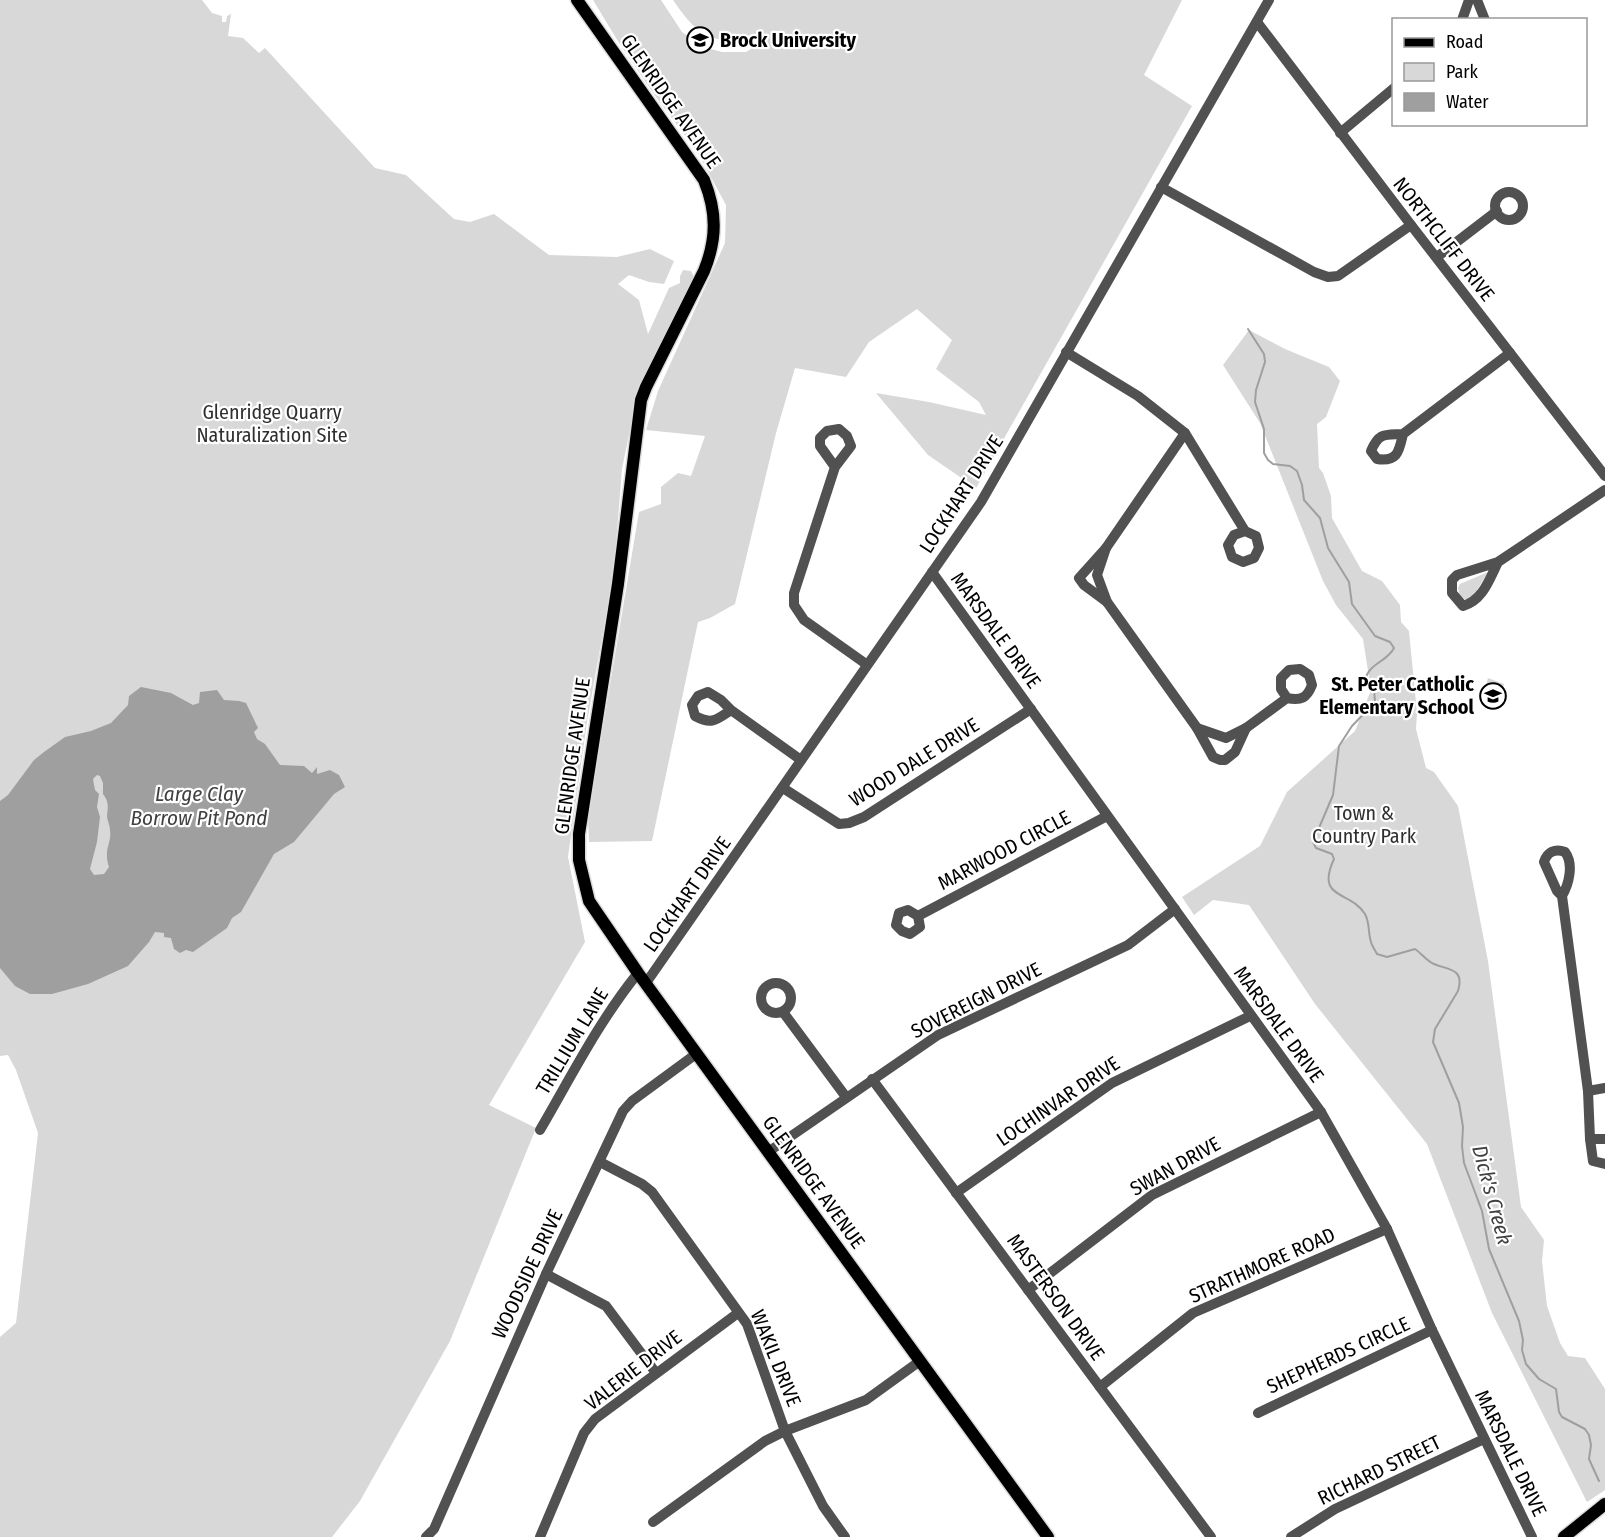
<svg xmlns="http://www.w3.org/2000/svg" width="1605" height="1537" font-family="'Fira Sans Condensed',sans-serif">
	<rect width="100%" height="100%" fill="#fff"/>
	<!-- green -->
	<g fill="#d8d8d8">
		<path d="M0 0H202L212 13 222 16V22H226L227 16 231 14 228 36 243 38 259 53 265 48 375 168 406 175 454 219 470 222 494 214 549 255 617 257 650 249 674 261 664 284 649 282 629 275 618 284 639 300 648 334 669 288 680 283V276L683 270 691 271 695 279 664 341 639 386 622 469 614 570 587 722 568 857 585 942 489 1105 536 1128 450 1341 360 1501 332 1537H0V1337L16 1323 38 1133 16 1070 8 1055 0 1056Z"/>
		<path d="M593 0H661L682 32 703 47 722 52H746L761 43 756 35C712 48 697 35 673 0H1182L1144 75 1192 106 976 488 928 455 876 393 929 402 986 415 979 402 936 369 952 340 917 309 869 342 846 377 795 368 776 433 735 604 710 618 698 622 652 841 589 842 588 816 639 512 661 504V487L678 473 691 476 705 436 646 430 658 391 725 243 726 205 698 153 656 97 619 43Z"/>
		<path d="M1249 330 1285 349 1329 367 1340 381 1326 417 1317 424 1319 468 1323 473 1331 496 1332 518 1362 571 1382 581 1400 605 1401 622 1409 631 1417 713 1416 729 1426 768 1434 772 1458 806 1488 961 1521 1207 1544 1240 1542 1261 1547 1306 1560 1343 1568 1356 1585 1358 1605 1389V1490L1587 1502 1492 1313 1427 1144 1315 1004 1249 905 1213 900 1194 915 1182 897 1260 846 1287 792 1355 731 1371 690 1363 639 1336 605 1323 581 1260 423 1223 365Z"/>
		<path d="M1488 572 1473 597 1467 600 1460 597 1458 588 1460 584Z"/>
		<path d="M1488 678 1504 684 1501 697 1482 700Z"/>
	</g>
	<!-- water -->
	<path fill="#9f9f9f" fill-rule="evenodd" d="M141 687 171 693 193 705 199 703 200 692 217 690 224 700 239 701 246 703 258 728 254 732 257 739 265 744 280 765 304 766 312 773 317 767V774L330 770 339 775 345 787 334 794 294 842 274 854 241 912 232 918 227 928 193 952 186 950 180 953 174 949 171 938 164 937V933L155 932 149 942 128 966 88 984 52 994H30L15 986 0 968V801L8 795 34 760 44 752 65 737 91 731 111 723 128 705 129 696ZM97 775 100 776 103 783V794C109 802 108 806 107 816 107 820 110 825 110 830 112 844 103 848 109 867L104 874 94 875 90 869 97 842 100 817 97 807 99 794 95 790 93 779Z"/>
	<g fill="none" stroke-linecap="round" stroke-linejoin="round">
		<!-- stream -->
		<path stroke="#9f9f9f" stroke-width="2" d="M1248 329 1264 354 1265 362 1256 390 1255 402 1264 429V453L1268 460 1273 464 1290 466 1297 471 1302 485 1304 500 1320 518 1328 548 1349 582 1352 604 1375 636 1390 642 1394 648C1387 662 1369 663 1365 680L1374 689 1375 702 1352 726 1339 746 1333 795 1313 842 1316 848 1332 854 1334 859C1315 900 1350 890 1365 914 1370 923 1368 933 1371 942 1372 946 1375 950 1377 954L1387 957 1415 949C1421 953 1427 961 1434 964 1448 970 1465 968 1458 991L1435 1029 1433 1042 1459 1103 1463 1127 1462 1146 1464 1163 1482 1211 1489 1249 1519 1321 1523 1340 1522 1350 1526 1364 1539 1379 1556 1389 1559 1412 1562 1417 1585 1429 1589 1435 1591 1445 1589 1459 1599 1481"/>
		<!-- major casing -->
		<g stroke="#dbdbdb" stroke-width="15">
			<g id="major">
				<path d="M577 0 704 180C717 212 717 239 704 271L646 387 641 400 618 584 579 834V860L589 901 638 973 1048 1537"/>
				<path d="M1564 1537 1605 1504"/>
			</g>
		</g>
		<!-- minor -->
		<g stroke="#515151" stroke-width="10">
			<path d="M1477 0 1485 20"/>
			<path d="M1462 20 1469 0"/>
			<path d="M1257 22 1411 225 1605 476"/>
			<path d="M1340 133 1394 88"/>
			<path d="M1161 187 1314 272 1328 277 1338 276 1411 225"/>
			<circle cx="1509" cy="206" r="14"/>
			<path d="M1437 257 1497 211"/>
			<path d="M1066 352 1138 396 1185 433 1245 531 1256 536 1259 548 1254 558 1243 562 1232 557 1228 545 1234 535 1245 531"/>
			<path d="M1403 434C1399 451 1398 462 1377 459L1371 451C1379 432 1385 435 1403 434L1510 353"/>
			<path d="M835 467 820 446V438L827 431 839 429 847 436 851 446 835 467 794 593V605L804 620 866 664"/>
			<path d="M1106 548 1097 575 1107 602 1197 728 1213 757 1220 760H1225L1235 752 1246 728"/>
			<path d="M1498 562C1489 580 1483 600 1463 606L1452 593V580L1457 575 1498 562 1605 490"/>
			<path d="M932 572 1321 1112 1387 1229 1432 1330 1532 1537"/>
			<path d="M1107 602 1084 585 1079 578 1106 548 1185 433"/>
			<path d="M731 710C716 720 712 725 695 716L692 705 698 696 708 692 721 700 731 710 801 760"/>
			<path d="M1197 728 1226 738 1246 728 1287 698C1301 701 1307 698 1312 685L1309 675 1300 669 1289 670 1281 678V689L1287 698"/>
			<path d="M783 788 839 824 849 823 864 817 1031 709"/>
			<path d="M1562 896 1557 891 1544 862C1547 852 1555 848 1565 852 1574 864 1569 884 1562 896L1588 1091 1590 1139 1593 1161 1605 1164"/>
			<path d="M918 916 908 910 899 913 896 925 902 931 910 934 920 927 918 916 1107 816"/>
			<path d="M646 983 981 502 1269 0"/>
			<circle cx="776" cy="998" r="15"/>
			<path d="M783 1012 846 1097"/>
			<path d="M872 1079 1211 1537"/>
			<path d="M1588 1091 1605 1088"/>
			<path d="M540 1130C571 1077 599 1021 638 973"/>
			<path d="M1590 1139H1605"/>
			<path d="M768 1152 938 1035 1128 945 1175 909"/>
			<path d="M600 1162 642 1184 652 1192 747 1324 785 1431 823 1506 845 1537"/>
			<path d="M956 1193 1112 1083 1250 1016"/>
			<path d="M546 1274 606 1306 656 1373"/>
			<path d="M1028 1290 1152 1195 1321 1112"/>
			<path d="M1100 1387 1193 1313 1387 1229"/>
			<path d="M1258 1413 1432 1330"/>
			<path d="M653 1522 765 1441 785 1431 866 1400 920 1361"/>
			<path d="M426 1537 434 1529 546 1274 623 1111 632 1101 696 1054"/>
			<path d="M540 1537 584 1433 595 1419 738 1313"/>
			<path d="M1291 1537 1335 1509 1484 1439"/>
		</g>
		<!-- major -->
		<use href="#major" stroke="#000" stroke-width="12"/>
	</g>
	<!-- icons -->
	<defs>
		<g id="university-ring" transform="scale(1.35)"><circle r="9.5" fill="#fff" stroke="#000" stroke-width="1.5"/><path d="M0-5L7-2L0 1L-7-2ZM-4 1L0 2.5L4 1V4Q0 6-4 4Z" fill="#000"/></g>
		<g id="school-ring" transform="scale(1.35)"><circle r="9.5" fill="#fff" stroke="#000" stroke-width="1.5"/><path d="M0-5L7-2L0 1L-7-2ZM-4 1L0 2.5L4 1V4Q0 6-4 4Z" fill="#000"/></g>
	</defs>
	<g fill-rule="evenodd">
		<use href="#university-ring" x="700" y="40"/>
		<use href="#school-ring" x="1493" y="696"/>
	</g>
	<g text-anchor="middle" stroke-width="4.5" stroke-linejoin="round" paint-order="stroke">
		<!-- poi labels -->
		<g font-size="20" font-weight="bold" fill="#000" stroke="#fff" text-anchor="start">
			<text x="720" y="47">Brock University</text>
			<text x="1474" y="691" text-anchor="end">St. Peter Catholic<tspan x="1474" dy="23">Elementary School</tspan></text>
		</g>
		<!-- street labels -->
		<g font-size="20" fill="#000" stroke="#fff">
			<text transform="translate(671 101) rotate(55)" y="7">GLENRIDGE AVENUE</text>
			<text transform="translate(1444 239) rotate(52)" y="7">NORTHCLIFF DRIVE</text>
			<text transform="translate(961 494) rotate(-57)" y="7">LOCKHART DRIVE</text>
			<text transform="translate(996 630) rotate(54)" y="7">MARSDALE DRIVE</text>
			<text transform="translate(572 756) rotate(-82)" y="7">GLENRIDGE AVENUE</text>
			<text transform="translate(914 762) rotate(-32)" y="7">WOOD DALE DRIVE</text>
			<text transform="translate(1004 850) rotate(-28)" y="7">MARWOOD CIRCLE</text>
			<text transform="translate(687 894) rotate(-55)" y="7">LOCKHART DRIVE</text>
			<text transform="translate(976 1000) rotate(-27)" y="7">SOVEREIGN DRIVE</text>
			<text transform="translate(1279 1024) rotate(54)" y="7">MARSDALE DRIVE</text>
			<text transform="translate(572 1041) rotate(-59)" y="7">TRILLIUM LANE</text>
			<text transform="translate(1058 1101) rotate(-34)" y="7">LOCHINVAR DRIVE</text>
			<text transform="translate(1175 1166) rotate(-29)" y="7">SWAN DRIVE</text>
			<text transform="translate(814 1182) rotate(54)" y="7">GLENRIDGE AVENUE</text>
			<text transform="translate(1262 1265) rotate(-24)" y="7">STRATHMORE ROAD</text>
			<text transform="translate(527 1274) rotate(-65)" y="7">WOODSIDE DRIVE</text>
			<text transform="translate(1056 1297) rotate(54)" y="7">MASTERSON DRIVE</text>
			<text transform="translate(1338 1355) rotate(-25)" y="7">SHEPHERDS CIRCLE</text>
			<text transform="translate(776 1358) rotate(68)" y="7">WAKIL DRIVE</text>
			<text transform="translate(633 1370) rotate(-38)" y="7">VALERIE DRIVE</text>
			<text transform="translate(1511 1453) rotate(64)" y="7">MARSDALE DRIVE</text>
			<text transform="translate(1379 1470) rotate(-26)" y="7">RICHARD STREET</text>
		</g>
		<!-- park labels -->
		<g font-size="20" fill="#2f2f2f" stroke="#fff">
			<text x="272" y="419">Glenridge Quarry<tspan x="272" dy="23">Naturalization Site</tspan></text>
			<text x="1364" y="820">Town &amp;<tspan x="1364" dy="23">Country Park</tspan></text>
		</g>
		<!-- water labels -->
		<g font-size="21" font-style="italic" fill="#404040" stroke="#fff">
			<text x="199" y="801">Large Clay<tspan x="199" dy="24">Borrow Pit Pond</tspan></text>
			<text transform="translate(1492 1195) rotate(75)" y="7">Dick's Creek</text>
		</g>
	</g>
	<!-- legend -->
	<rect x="1392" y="18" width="195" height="108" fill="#ffffff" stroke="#999999" stroke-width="1.5"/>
	<rect x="1404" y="38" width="30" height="9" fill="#000000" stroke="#999999" stroke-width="1.5"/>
	<text x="1446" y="48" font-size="18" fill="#000000">Road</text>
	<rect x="1404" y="63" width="30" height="18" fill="#d8d8d8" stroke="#999999" stroke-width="1.5"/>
	<text x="1446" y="78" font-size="18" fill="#000000">Park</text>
	<rect x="1404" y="93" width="30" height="18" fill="#9f9f9f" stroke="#999999" stroke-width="1.5"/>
	<text x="1446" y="108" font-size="18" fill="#000000">Water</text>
</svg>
